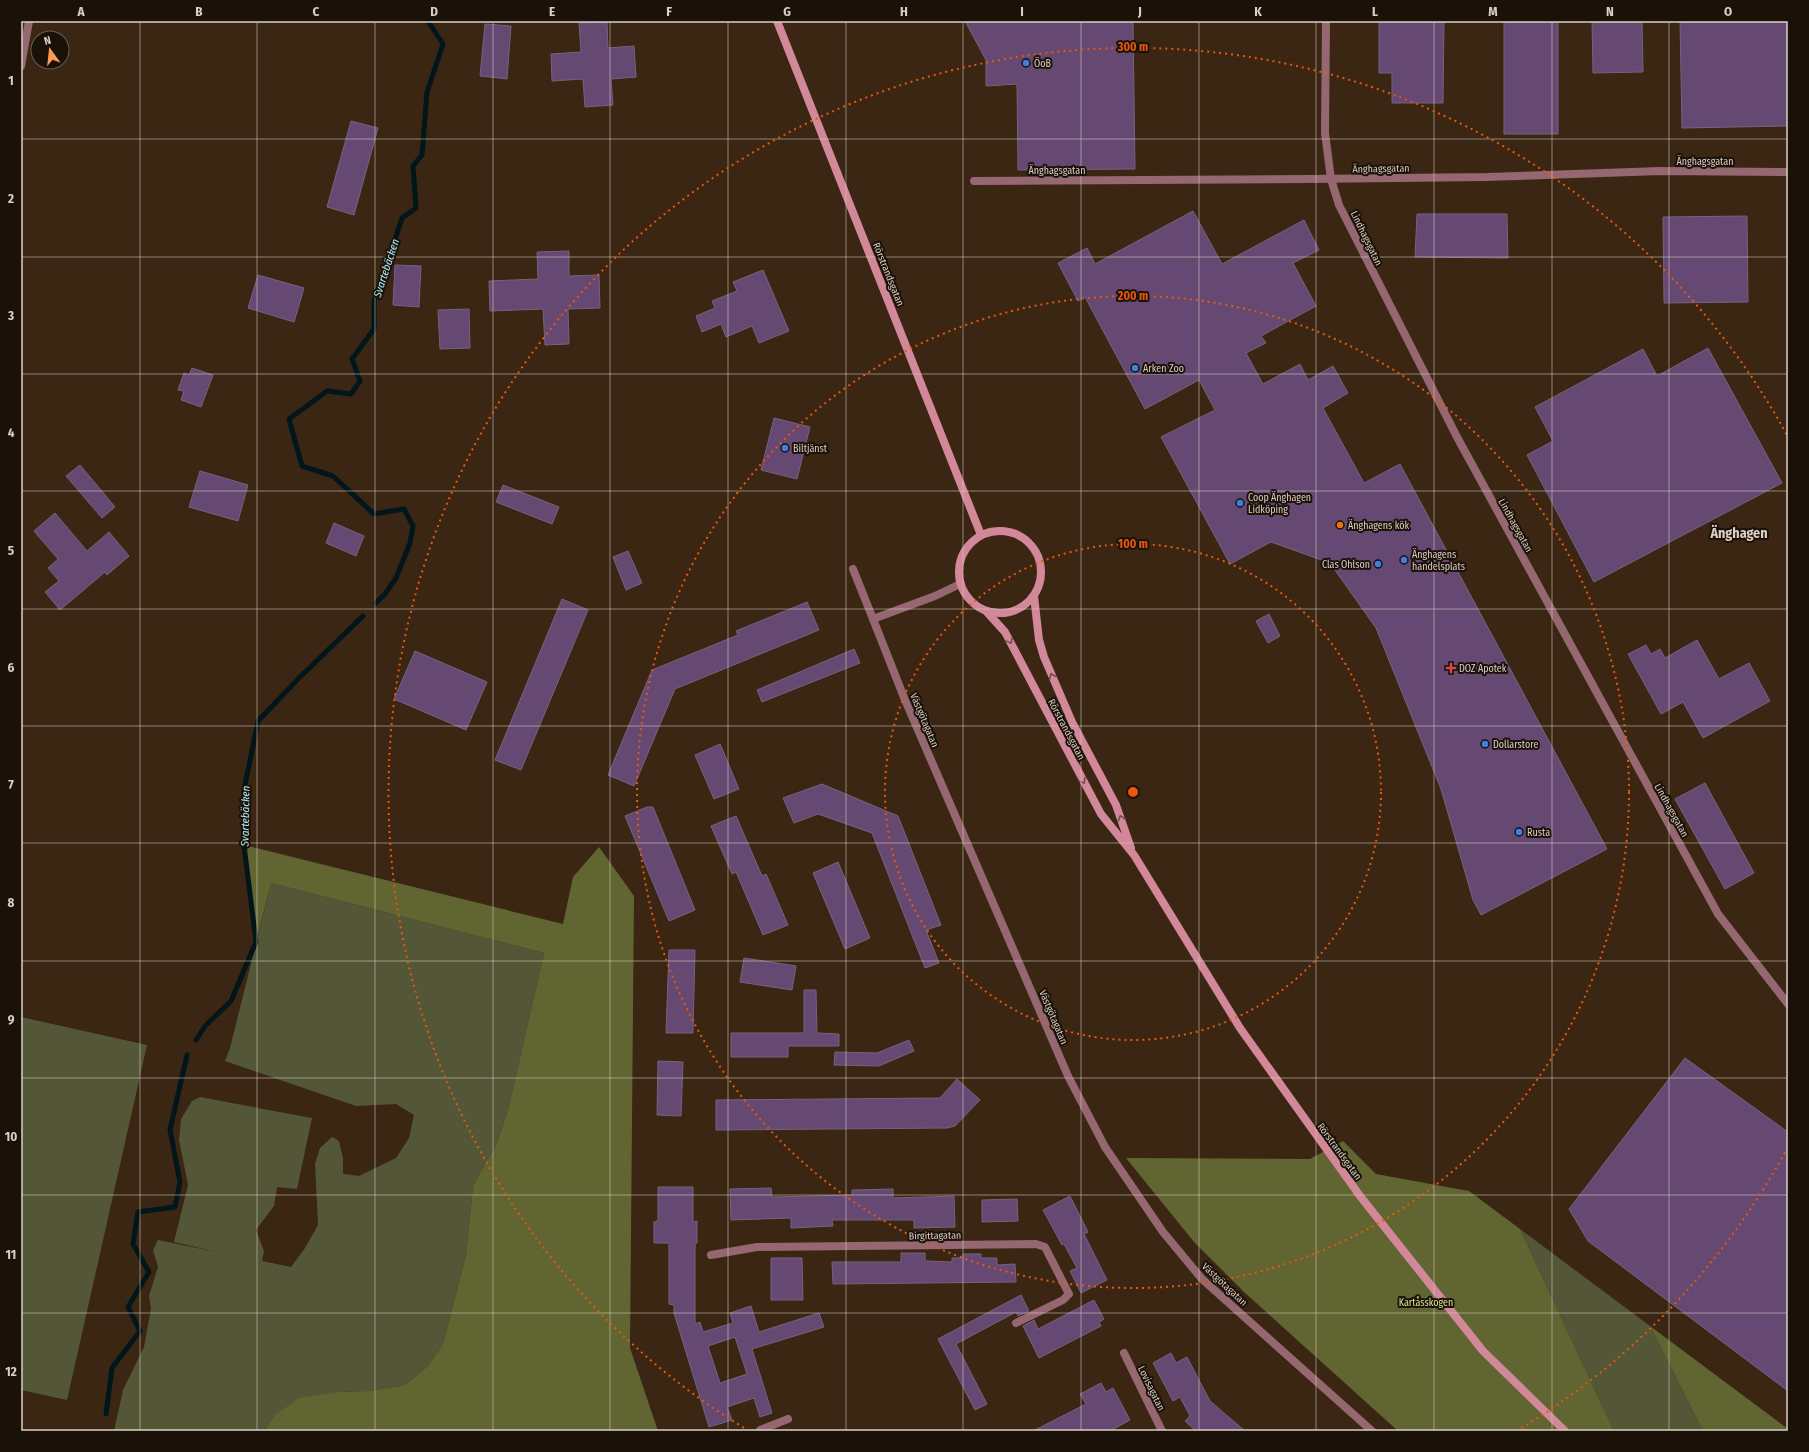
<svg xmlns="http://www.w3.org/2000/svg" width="1809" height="1452" font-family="'Fira Sans Condensed',sans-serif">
	<rect width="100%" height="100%" fill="#3a2613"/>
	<!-- green -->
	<g fill="#535737">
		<path d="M271 883 544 953 508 1110 497 1143 473 1186 466 1255 443 1344 427 1367 405 1385 368 1391 339 1392 274 1416 264 1431H114L123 1390 144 1347 151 1309 149 1296 158 1267 153 1250 158 1240 217 1252 174 1242 188 1185 179 1140 181 1119 192 1101 200 1097 312 1118 297 1189 277 1187 274 1206 256 1230 264 1251 262 1261 291 1267 305 1248 318 1225 315 1164 320 1148 332 1137 339 1141 343 1158V1174L359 1176 396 1158 409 1138 414 1115 396 1104 356 1106 225 1061 230 1048Z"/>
		<path d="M21 1017 147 1045 67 1400 21 1390Z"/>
		<path d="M1520 1229 1650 1326 1703 1431H1614Z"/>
	</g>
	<!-- forest -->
	<g fill="#606531">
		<path d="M244 845 563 924 573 877 599 847 634 896 630 1348 658 1431H264L274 1416 299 1398 339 1392 368 1391 405 1385 427 1367 443 1344 466 1255 473 1186 497 1143 508 1110 544 953 271 883 256 942Z"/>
		<path d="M1343 1141 1376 1174 1469 1191 1520 1229 1614 1431H1398L1244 1292 1194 1242 1126 1158 1310 1159Z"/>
		<path d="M1650 1326 1788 1429V1431H1703Z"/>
	</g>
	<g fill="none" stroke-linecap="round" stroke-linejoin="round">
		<!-- stream -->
		<g stroke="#01161a" stroke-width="5">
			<path d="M376 603 385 594 396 578 410 543 413 526 404 509 374 514 333 476 302 466 289 419 327 391 351 394 360 381 352 359 374 329V301L390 255 402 218 416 208 413 166 422 155 427 92 443 44 428 21"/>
			<path d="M196 1040 205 1026 231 1001 256 942 244 845V790L258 721 299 678 363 616"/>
			<path d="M106 1414 112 1368 140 1331 128 1307 149 1272 133 1244 138 1212 175 1207 180 1182 170 1130 187 1055"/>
		</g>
	</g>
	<!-- building -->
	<g fill="#654973" stroke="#74647d" fill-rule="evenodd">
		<path d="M965 21H1133L1135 169 1018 170 1017 84 986 86V60Z"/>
		<path d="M1379 21H1444L1443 103H1392V73H1379Z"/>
		<rect x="1504" y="21" width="54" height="113"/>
		<path d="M1592 21H1642L1643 72 1593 73Z"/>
		<path d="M1680 21H1788V126L1682 128Z"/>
		<path d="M607 22 608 48 634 46 636 77 611 79 613 105 585 107 583 79 552 81 551 54 581 52 579 23Z"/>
		<path d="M485 24 511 26 507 79 480 76Z"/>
		<path d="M351 121 378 128 354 215 327 207Z"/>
		<path d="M1193 211 1222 264 1304 220 1319 250 1293 263 1316 306 1261 336 1266 343 1246 353 1263 384 1300 364 1308 380 1333 366 1348 393 1323 408 1364 483 1400 464 1607 849 1481 915 1473 900 1441 789 1376 628 1330 563 1271 542 1230 564 1161 437 1215 410 1199 380 1145 409 1085 297 1078 301 1058 263 1087 248 1095 264Z"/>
		<path d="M1417 214H1507L1508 258 1415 257Z"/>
		<path d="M1747 216 1748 302 1664 303 1663 217Z"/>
		<path d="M569 251V276L599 275 600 308 568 309 569 344 545 345 543 309 490 311 489 281 538 279 537 252Z"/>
		<path d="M395 265 421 266 419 307 393 305Z"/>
		<path d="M763 270 789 331 759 343 752 326 726 337 721 324 702 332 696 316 715 308 712 301 737 291 733 282Z"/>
		<path d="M258 275 304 288 294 322 248 308Z"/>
		<path d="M469 309 470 348 440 349 438 310Z"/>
		<path d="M1708 348 1782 483 1594 582 1527 455 1553 441 1535 407 1643 349 1657 376Z"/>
		<path d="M192 368 213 375 201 407 181 400 184 391 178 390 184 373 189 375Z"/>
		<path d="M774 418 810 427 797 479 761 470Z"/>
		<path d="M80 465 115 507 102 518 66 476Z"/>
		<path d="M200 471 248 485 238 521 189 507Z"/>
		<path d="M503 485 559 507 552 524 496 502Z"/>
		<path d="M55 513 87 551 109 532 129 556 107 575 105 572 60 610 45 592 59 581 48 568 58 559 34 531Z"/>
		<path d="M334 523 364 536 356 556 326 543Z"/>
		<path d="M628 551 642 583 626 590 613 557Z"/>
		<path d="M562 599 588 610 521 770 495 760Z"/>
		<path d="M807 602 819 630 675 689 634 786 608 775 652 670 738 635 736 631Z"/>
		<path d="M1269 614 1280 636 1268 643 1256 621Z"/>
		<path d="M1697 640 1719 679 1749 663 1770 701 1703 738 1683 702 1661 714 1628 654 1646 645 1651 654 1660 649 1665 658Z"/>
		<path d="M854 649 860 663 762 702 757 690Z"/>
		<path d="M415 651 487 682 466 730 394 699Z"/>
		<path d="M720 744 739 789 714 799 695 755Z"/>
		<path d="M1705 783 1754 873 1725 889 1675 799Z"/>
		<path d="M822 784 898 816 941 925 926 930 939 963 925 968 872 833 818 814 794 823 783 798Z"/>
		<path d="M647 807H653L695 910 669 921 625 816Z"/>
		<path d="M736 816 762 876 766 874 788 925 763 935 736 872 732 874 711 826Z"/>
		<path d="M838 862 870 938 845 949 813 873Z"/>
		<path d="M669 950H695L693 1033H666Z"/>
		<path d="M744 958 796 966 792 990 740 982Z"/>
		<path d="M804 990H816L817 1033 839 1034V1046H788V1057H731V1033H804Z"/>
		<path d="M909 1040 914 1051 879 1066 834 1065 835 1052 877 1053Z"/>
		<path d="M1685 1058 1788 1132V1391L1588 1241 1569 1209Z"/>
		<path d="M658 1061 683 1062 681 1116 657 1115Z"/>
		<path d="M957 1079 980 1100 955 1126 947 1128 716 1130V1100L940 1098Z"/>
		<path d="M658 1187H693V1222L697 1221V1243H695V1324L700 1322 703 1332 733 1323 730 1313 751 1306 759 1332 819 1313 824 1327 752 1349 772 1413 760 1417 754 1398 727 1407 732 1420 709 1427 674 1313V1305L669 1304V1243H654V1222L658 1221ZM735 1337 747 1374 720 1383 708 1346Z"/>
		<path d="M771 1188 772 1197 852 1195V1190L893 1189V1198L954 1196 955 1227 914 1228V1220H832L833 1226 791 1228V1218L731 1220 730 1189Z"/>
		<path d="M1070 1196 1088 1232 1084 1234 1107 1280 1081 1293 1070 1271 1077 1268 1064 1244 1062 1245 1043 1210Z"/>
		<path d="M1017 1199 1018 1221 982 1222V1200Z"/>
		<path d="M901 1253H925V1261L952 1262V1258H963V1254H981V1258H997V1265L1015 1264 1016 1282 833 1284 832 1262H901Z"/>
		<path d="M771 1258H802L803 1300H771Z"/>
		<path d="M1021 1295 1029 1311 1018 1316 1016 1312 956 1344 987 1404 975 1410 938 1339Z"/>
		<path d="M1094 1300 1104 1319 1099 1322 1101 1326 1039 1358 1023 1326 1034 1320 1038 1329Z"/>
		<path d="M1171 1353 1176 1363 1187 1357 1210 1401 1245 1431H1196L1185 1421 1190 1416 1180 1397 1173 1401 1153 1363Z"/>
		<path d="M1101 1383 1106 1392 1113 1388 1130 1420 1110 1431H1033L1086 1404 1080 1394Z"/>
	</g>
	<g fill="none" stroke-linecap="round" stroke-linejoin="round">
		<!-- minor -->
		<g stroke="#956771" stroke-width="8">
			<path d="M1326 21 1325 133 1331 179 1339 205 1457 437 1718 914 1788 1004"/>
			<path d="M21 66 29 21"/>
			<path d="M974 181 1307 179 1487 177 1660 171 1788 172"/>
			<path d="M853 569 873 619"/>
			<path d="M960 584 935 596 873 619 905 700 1068 1076 1105 1147 1163 1232 1202 1279 1372 1431"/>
			<path d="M711 1255 757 1247 1036 1244 1045 1247 1069 1294 1063 1300 1016 1323"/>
			<path d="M1124 1353 1162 1431"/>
			<path d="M761 1431 760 1430 788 1419"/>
		</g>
		<!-- secondary -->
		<g stroke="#d28899" stroke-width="8">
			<path d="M777 21 981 535"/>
			<circle cx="1000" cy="572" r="41"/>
			<path d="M1034 596 1039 640 1044 657 1072 722 1116 805 1131 848"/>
			<path d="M986 611 1005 632 1101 814 1134 855 1240 1028 1360 1196 1483 1351 1565 1431"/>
		</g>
	</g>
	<!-- one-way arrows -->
	<defs><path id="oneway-chevron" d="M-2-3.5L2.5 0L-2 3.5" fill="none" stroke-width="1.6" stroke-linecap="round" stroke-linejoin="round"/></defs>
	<g stroke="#764c51">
		<use href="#oneway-chevron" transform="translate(1010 641) rotate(62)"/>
		<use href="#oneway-chevron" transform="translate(1052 676) rotate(-113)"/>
		<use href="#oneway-chevron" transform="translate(1083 781) rotate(62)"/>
		<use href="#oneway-chevron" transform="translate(1121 818) rotate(-109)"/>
	</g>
	<!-- grid -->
	<path fill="none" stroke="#dccfc4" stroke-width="1" stroke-opacity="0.55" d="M140 21V1431M257 21V1431M375 21V1431M493 21V1431M610 21V1431M728 21V1431M846 21V1431M963 21V1431M1081 21V1431M1199 21V1431M1316 21V1431M1434 21V1431M1552 21V1431M1669 21V1431M21 139H1788M21 257H1788M21 374H1788M21 491H1788M21 609H1788M21 726H1788M21 843H1788M21 961H1788M21 1078H1788M21 1195H1788M21 1313H1788"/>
	<!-- distance rings -->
	<g fill="none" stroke="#e8590c" stroke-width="2" stroke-dasharray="2 4">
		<circle cx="1133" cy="792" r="248"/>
		<circle cx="1133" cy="792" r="496"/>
		<path d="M1788 1147A745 745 0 0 1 1517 1431M749 1431A745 745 0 1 1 1788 437"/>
	</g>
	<!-- markers -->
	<g fill="#3f7fe0" stroke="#1a1109" stroke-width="1.5">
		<circle cx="1026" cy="63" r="4"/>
		<circle cx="1135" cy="368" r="4"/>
		<circle cx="785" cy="448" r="4"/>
		<circle cx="1240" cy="503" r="4"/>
		<circle cx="1404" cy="560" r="4"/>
		<circle cx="1378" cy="564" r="4"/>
		<circle cx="1485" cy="744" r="4"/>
		<circle cx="1519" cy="832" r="4"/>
	</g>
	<circle fill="#e8710a" stroke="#1a1109" stroke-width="1.5" cx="1340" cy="525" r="4"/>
	<path fill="#e0444e" stroke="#1a1109" stroke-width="1.5" d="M1449 662h4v4h4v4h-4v4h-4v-4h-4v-4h4z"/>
	<g text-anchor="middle" stroke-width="4" stroke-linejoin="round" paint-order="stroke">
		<!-- poi labels -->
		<g font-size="10" fill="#dccfc4" stroke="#1a1109" text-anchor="start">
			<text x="1034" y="67">ÖoB</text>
			<text x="1143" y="372">Arken Zoo</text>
			<text x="793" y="452">Biltjänst</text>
			<text x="1248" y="501">Coop Änghagen<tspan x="1248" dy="12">Lidköping</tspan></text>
			<text x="1348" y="529">Änghagens kök</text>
			<text x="1412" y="558">Änghagens<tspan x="1412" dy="12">handelsplats</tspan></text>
			<text x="1370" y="568" text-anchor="end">Clas Ohlson</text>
			<text x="1459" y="672">DOZ Apotek</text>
			<text x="1493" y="748">Dollarstore</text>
			<text x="1527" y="836">Rusta</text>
		</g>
		<!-- street labels -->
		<g font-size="10" fill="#dccfc4" stroke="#1a1109">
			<text x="1705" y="165">Änghagsgatan</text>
			<text transform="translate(1381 168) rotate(-1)" y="4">Änghagsgatan</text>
			<text x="1057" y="174">Änghagsgatan</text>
			<text transform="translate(1367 238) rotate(64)" y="4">Lindhagsgatan</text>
			<text transform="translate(889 274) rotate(68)" y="4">Rörstrandsgatan</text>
			<text transform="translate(1516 525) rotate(61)" y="4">Lindhagsgatan</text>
			<text transform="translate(925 720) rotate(67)" y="4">Västgötagatan</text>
			<text transform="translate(1067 729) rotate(62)" y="4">Rörstrandsgatan</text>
			<text transform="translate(1672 810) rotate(61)" y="4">Lindhagsgatan</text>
			<text transform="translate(1054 1017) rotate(67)" y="4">Västgötagatan</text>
			<text transform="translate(1340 1151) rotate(54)" y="4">Rörstrandsgatan</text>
			<text transform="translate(935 1235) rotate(-1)" y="4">Birgittagatan</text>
			<text transform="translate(1225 1284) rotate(43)" y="4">Västgötagatan</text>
			<text transform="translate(1152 1388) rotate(64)" y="4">Lovisagatan</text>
		</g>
		<!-- park labels -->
		<g font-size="10" fill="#d8e391" stroke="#1a1109">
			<text x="1426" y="1306">Kartåsskogen</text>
		</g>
		<!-- water labels -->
		<g font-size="11" font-style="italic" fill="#b2eff9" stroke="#1a1109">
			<text transform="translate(386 268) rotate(-72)" y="4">Svartebäcken</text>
			<text transform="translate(245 816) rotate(-89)" y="4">Svartebäcken</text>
		</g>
		<!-- district labels -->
		<g font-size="14" font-weight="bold" fill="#dccfc4" stroke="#1a1109">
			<text x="1739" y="538">Änghagen</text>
		</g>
	</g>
	<circle cx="1133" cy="792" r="6" fill="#e8590c" stroke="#1a1109" stroke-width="2"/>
	<g font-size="12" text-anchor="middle" font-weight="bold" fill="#e8590c" stroke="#1a1109" stroke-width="4" stroke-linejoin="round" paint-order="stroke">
		<text x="1133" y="51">300 m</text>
		<text x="1133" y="300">200 m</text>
		<text x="1133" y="548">100 m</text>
	</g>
	<!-- border -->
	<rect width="1809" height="1452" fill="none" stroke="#1a1109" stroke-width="44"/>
	<!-- north arrow -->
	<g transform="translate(50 50) rotate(345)"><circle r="19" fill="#1a1109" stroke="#685d54"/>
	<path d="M0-3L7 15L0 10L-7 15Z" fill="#fe9c57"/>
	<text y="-6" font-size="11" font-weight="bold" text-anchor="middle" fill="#dccfc4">N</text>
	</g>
	<rect x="22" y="22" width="1765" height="1408" fill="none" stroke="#dccfc4" stroke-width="1.5"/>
	<g font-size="13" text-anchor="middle" font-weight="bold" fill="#dccfc4">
		<text x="81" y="16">A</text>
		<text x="199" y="16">B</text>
		<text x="316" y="16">C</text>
		<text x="434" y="16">D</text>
		<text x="552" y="16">E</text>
		<text x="669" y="16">F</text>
		<text x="787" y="16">G</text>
		<text x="904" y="16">H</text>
		<text x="1022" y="16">I</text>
		<text x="1140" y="16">J</text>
		<text x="1258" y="16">K</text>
		<text x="1375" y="16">L</text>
		<text x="1493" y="16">M</text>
		<text x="1610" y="16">N</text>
		<text x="1728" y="16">O</text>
		<text x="11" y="85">1</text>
		<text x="11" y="203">2</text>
		<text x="11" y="320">3</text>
		<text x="11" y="437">4</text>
		<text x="11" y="555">5</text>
		<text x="11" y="672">6</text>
		<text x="11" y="789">7</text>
		<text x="11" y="907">8</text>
		<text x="11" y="1024">9</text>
		<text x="11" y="1141">10</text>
		<text x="11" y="1259">11</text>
		<text x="11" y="1376">12</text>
	</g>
</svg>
